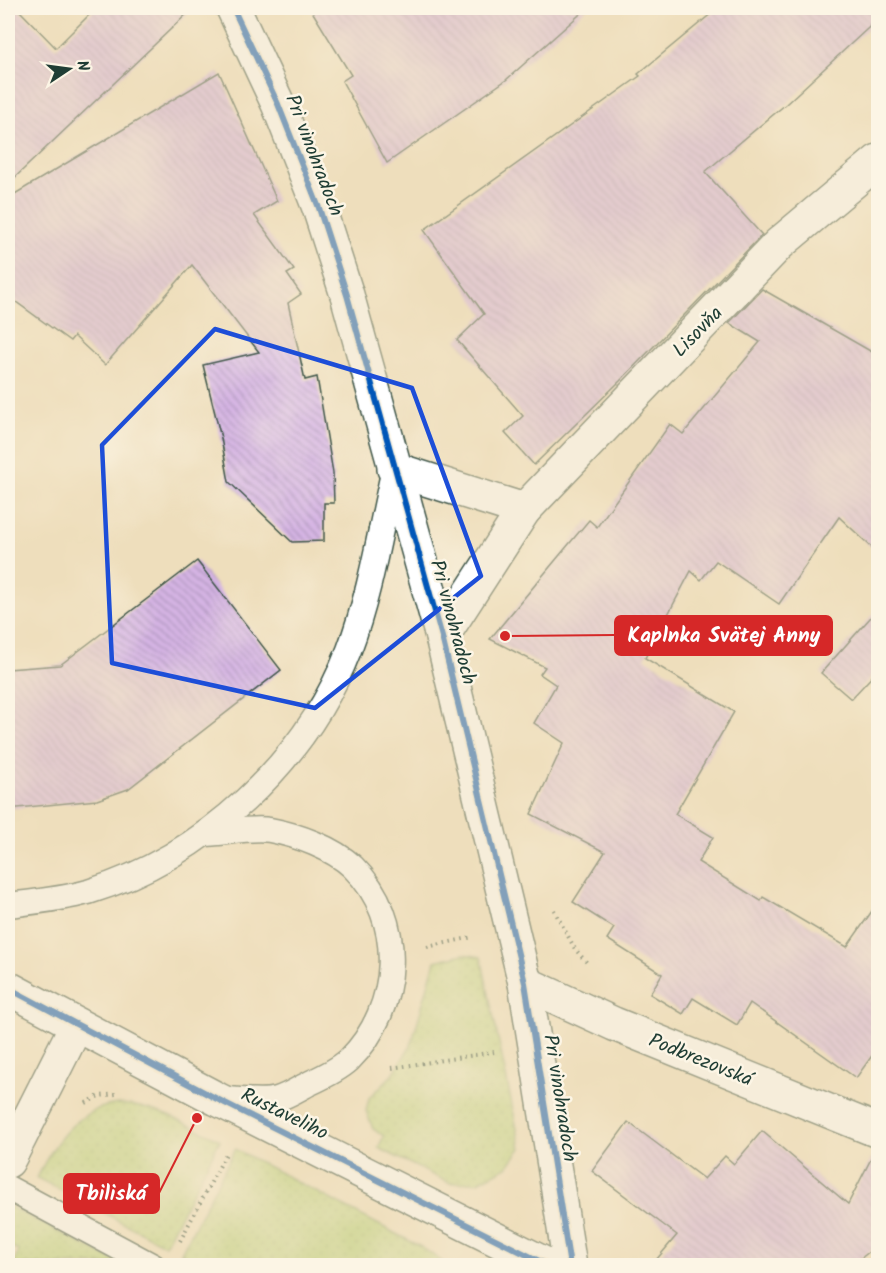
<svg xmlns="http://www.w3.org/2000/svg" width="886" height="1273" font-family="Kalam,sans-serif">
	<defs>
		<pattern id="grass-dots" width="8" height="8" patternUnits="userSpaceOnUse" patternTransform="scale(1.5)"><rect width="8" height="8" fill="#b5d278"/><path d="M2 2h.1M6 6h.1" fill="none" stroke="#9bb568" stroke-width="1.8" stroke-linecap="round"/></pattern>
		<pattern id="building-back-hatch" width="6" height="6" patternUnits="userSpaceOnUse" patternTransform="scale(1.5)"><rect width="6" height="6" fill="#d5b4e4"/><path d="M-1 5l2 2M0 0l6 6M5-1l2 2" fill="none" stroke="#ac94ba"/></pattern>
	</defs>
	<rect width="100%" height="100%" fill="#fcf5e5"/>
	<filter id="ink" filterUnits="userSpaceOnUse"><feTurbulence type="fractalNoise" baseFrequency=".0167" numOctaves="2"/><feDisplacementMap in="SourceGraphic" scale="12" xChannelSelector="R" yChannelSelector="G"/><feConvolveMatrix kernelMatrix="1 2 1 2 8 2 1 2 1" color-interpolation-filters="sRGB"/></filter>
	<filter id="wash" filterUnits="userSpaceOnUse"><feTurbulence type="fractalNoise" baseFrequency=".008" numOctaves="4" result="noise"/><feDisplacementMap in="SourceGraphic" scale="24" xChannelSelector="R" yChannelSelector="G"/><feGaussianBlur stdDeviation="1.35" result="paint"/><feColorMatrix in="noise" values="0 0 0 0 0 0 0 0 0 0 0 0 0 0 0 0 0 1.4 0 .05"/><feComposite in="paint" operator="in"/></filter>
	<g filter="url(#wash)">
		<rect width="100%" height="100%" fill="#eedebc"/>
		<!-- grass -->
		<g fill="url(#grass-dots)" stroke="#6a8856" stroke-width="1.5">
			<path d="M464 954 481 957 521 1148 507 1167 478 1182 449 1183 378 1148 384 1136 373 1129 366 1111 369 1098 393 1074 411 1045 435 961Z"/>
			<path d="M119 1104C156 1106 187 1124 220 1140L165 1245 37 1178C53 1143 78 1107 119 1104Z"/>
			<path d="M235 1149 421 1247 447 1265 205 1266 181 1253Z"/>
			<path d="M9 1206 123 1265H12L19 1251 8 1245Z"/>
		</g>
		<g id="blocks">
			<!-- building -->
			<g fill="url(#building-back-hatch)">
				<path d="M8 8H17L56 48 96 8H193L8 184Z"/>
				<path d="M310 8H587L506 80 387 163 342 81 351 75Z"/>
				<path d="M718 8H879V18L786 104 705 172 762 235 620 381 534 465 505 433 523 416 457 340 484 314 424 230 640 76 638 74Z"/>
				<path d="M219 72 277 201 254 215 294 270 287 274 301 294 288 303 305 380 317 377 333 473 334 503H324V541L292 542 229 482 221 438 203 365 259 352 192 265 105 365 74 336 70 341 8 296V198Z"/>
				<path d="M762 289 879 356V554L839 517 779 604 716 561 701 580 691 571 645 658 734 712 675 814 713 837 698 862 761 901 763 897 847 947 879 901V1046L856 1078 750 1003 737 1025 693 998 683 1014 650 994 662 974 607 939 614 928 573 902 605 852 531 814 564 743 534 723 556 685 540 674 545 667 490 639 589 520 597 527 670 424 683 434 760 342 729 323Z"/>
				<path d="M197 561 281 670 128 789 97 800 8 809V669L60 665Z"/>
				<path d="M879 608V669L851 699 821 673Z"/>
				<path d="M628 1122 704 1179 725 1156 734 1164 762 1131 848 1204 876 1149H879V1244L851 1266H651L677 1235 592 1171Z"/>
			</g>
		</g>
	</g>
	<g filter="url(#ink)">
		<use href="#blocks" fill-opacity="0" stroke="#3e5548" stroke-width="1.5"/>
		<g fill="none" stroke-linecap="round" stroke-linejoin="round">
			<!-- lane casing -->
			<g stroke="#3e5548" stroke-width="27">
				<g id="lane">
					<path d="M206 834C226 833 251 827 270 830 297 835 333 848 353 867 407 920 401 1008 349 1060 338 1070 323 1077 310 1083 300 1088 288 1096 277 1099 261 1103 239 1099 222 1099"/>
					<path d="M8 905C33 902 63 899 88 892 203 857 306 762 349 650 371 592 380 529 394 469"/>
					<path d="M8 1188 153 1266"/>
				</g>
			</g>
			<!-- street casing -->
			<g stroke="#3e5548" stroke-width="36">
				<g id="street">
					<path d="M233 8 278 104 319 208 347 295 442 637 525 983 570 1266"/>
					<path d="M394 469 524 510 442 637"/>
					<path d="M524 510 779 244 878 161"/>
					<path d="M525 983 614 1024 878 1131"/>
					<path d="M8 988 217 1099 549 1266"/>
					<path d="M8 1161 76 1026"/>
				</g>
			</g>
			<!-- path -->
			<g stroke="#3e5548" stroke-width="4" stroke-dasharray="1.5 4.5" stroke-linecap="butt">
				<path d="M554 910 575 949 588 964"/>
				<path d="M427 947 473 937"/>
				<path d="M392 1068 494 1052"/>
				<path d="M86 1103 99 1096 116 1094"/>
				<path d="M180 1241 227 1152"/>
			</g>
			<!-- lane -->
			<use href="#lane" stroke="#fff" stroke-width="24"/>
			<!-- street -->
			<use href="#street" stroke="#fff" stroke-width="33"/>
			<!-- cycleway casing -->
			<g stroke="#fcf5e5" stroke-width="10">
				<g id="cycleway">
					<path d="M233 8 278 104 319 208 347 295 442 637 525 983 570 1266"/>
					<path d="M8 988 217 1099 549 1266"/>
				</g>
			</g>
			<!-- cycleway -->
			<use href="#cycleway" stroke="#0057b8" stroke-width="6"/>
		</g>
	</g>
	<!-- marked area -->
	<path d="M0 0H886V1273H0ZM215 329 412 388 481 576 315 708 112 663 102 445Z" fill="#eedebc" fill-opacity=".55" fill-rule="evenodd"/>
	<path fill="none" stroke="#1d4ed8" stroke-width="4.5" stroke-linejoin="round" d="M215 329 412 388 481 576 315 708 112 663 102 445Z"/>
	<g text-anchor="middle" stroke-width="5" stroke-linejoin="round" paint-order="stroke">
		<!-- street labels -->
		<g font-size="20" fill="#1f3d34" stroke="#fcf5e5">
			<text transform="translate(315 155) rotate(69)" y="7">Pri vinohradoch</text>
			<text transform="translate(697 331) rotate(-46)" y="7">Lisovňa</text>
			<text transform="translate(454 622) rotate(75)" y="7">Pri vinohradoch</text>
			<text transform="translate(701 1059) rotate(22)" y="7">Podbrezovská</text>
			<text transform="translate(561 1098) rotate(81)" y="7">Pri vinohradoch</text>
			<text transform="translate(285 1113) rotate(26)" y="7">Rustaveliho</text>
		</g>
	</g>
	<!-- callouts -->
	<path fill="none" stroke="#d62828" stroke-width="2" d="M505 636L615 635M197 1118L159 1193"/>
	<g fill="#d62828" stroke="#fcf5e5" stroke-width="2">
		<circle cx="505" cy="636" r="6"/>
		<circle cx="197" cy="1118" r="6"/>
	</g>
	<g fill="#d62828" stroke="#d62828" stroke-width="2">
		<rect x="615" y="616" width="217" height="39" rx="6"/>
		<rect x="64" y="1174" width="95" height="39" rx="6"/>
	</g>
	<g font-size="21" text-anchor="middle" font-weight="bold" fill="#fff">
		<text x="724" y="642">Kaplnka Svätej Anny</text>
		<text x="111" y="1200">Tbiliská</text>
	</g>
	<!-- margin -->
	<rect width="886" height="1273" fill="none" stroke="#fcf5e5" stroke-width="30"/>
	<!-- north arrow -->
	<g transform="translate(69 69) rotate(77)" stroke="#fcf5e5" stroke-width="4.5" paint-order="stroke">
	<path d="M0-4.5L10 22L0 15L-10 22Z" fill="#1f3d34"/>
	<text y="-9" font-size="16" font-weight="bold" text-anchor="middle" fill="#1f3d34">N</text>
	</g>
</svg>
